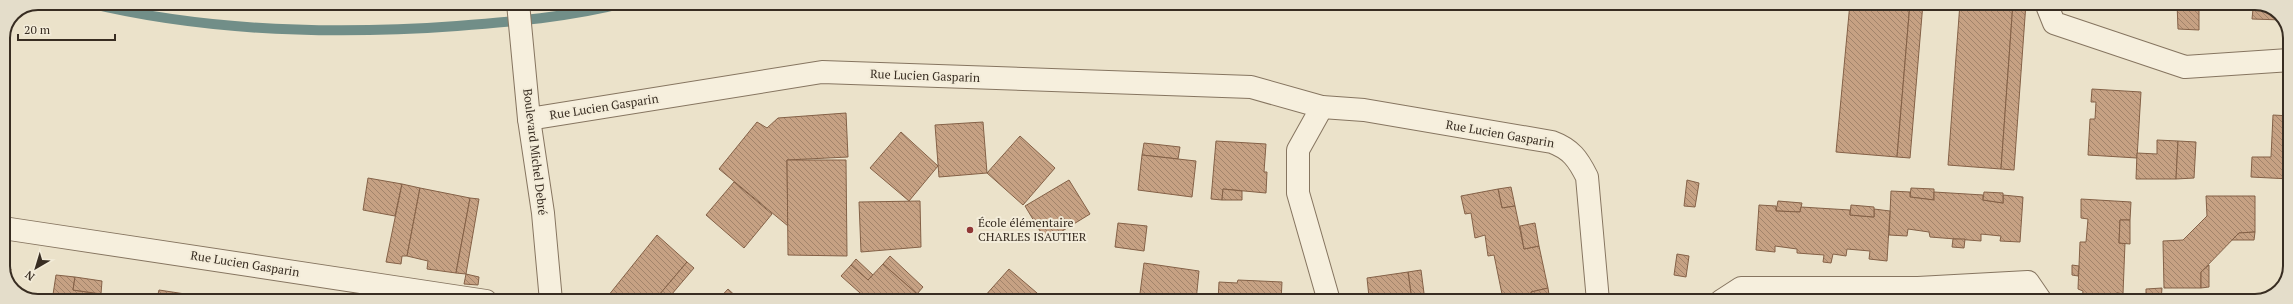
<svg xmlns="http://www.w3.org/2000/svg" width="2293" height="304" font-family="'PT Serif',serif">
	<defs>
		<pattern id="building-back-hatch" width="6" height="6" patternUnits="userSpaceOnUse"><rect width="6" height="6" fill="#c6a183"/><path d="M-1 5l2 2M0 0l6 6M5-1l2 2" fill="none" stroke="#a2846b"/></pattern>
	</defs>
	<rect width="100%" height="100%" fill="#ebe2ca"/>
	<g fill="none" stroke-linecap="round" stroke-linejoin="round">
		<!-- stream -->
		<path stroke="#718e88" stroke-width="10" d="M88 3C208 32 333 35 457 26 510 22 571 17 624 3"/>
	</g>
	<!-- building -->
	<g fill="url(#building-back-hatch)" stroke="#846147">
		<path d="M1850 3H1910L1897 157 1836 152Z"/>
		<path d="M1910 3H1923L1910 158 1897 157Z"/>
		<path d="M1960 3H2013L2001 169 1948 165Z"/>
		<path d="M2013 3H2026L2014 170 2001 169Z"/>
		<path d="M2177 3H2199V30L2178 29Z"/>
		<path d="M2253 3H2259L2271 9H2253Z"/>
		<path d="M2253 9H2271L2280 14 2283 20 2252 19Z"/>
		<path d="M2092 89 2141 92 2137 158 2088 155 2090 119H2095L2096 102H2091Z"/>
		<path d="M846 113 848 157 787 160 788 226 719 169 757 122 767 128 778 118Z"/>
		<path d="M2273 115 2290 116V179L2251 177 2252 157H2271Z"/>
		<path d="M983 122 987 173 939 177 935 125Z"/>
		<path d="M901 132 938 166 909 201 870 168Z"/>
		<path d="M1020 136 1055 168 1023 205 987 173Z"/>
		<path d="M2157 140 2178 141 2176 179H2136L2137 153 2157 154Z"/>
		<path d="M1216 141 1266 144 1264 172H1267L1266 193 1223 189 1222 200 1211 199Z"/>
		<path d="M2178 141 2196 142 2194 178 2176 179Z"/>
		<path d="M1144 143 1180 147 1178 159 1142 155Z"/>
		<path d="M1142 155 1196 161 1192 197 1138 190Z"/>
		<path d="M787 160H846L847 256 788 255Z"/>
		<path d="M368 178 402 184 395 216 363 210Z"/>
		<path d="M1069 180 1090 214 1046 241 1025 206Z"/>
		<path d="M1687 180 1699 183 1695 207 1684 206Z"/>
		<path d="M734 182 772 214 744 248 706 215Z"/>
		<path d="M402 184 420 188 407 256H402L401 264 386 262Z"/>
		<path d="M1511 187 1515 206 1502 208 1498 189Z"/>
		<path d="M420 188 470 198 456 273 427 269 428 261 407 256Z"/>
		<path d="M1911 188 1934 189V200L1910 197Z"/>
		<path d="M1223 189 1242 191V200H1222Z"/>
		<path d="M1498 189 1502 208 1515 206 1524 249 1539 246 1548 288 1531 292 1534 301H1497L1496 296 1502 294 1494 255 1488 256 1485 235 1475 238 1471 213 1465 214 1461 196Z"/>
		<path d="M1891 191 1910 192V197L1934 200V192L1983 195V200L2003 203V195L2023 197 2020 242 2000 241 2001 236 1981 234V241L1930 237 1929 232 1908 229 1907 236 1889 235Z"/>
		<path d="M1984 192 2003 193V203L1983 200Z"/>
		<path d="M2206 196H2255V232L2239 233 2201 272V288H2164L2163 241 2183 240 2207 216Z"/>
		<path d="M470 198 479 199 466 274 456 273Z"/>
		<path d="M2081 199 2131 202 2130 220H2120L2119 243H2125L2123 294 2117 293 2116 301H2082L2083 291 2078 289 2080 242H2086L2088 219 2081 218Z"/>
		<path d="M920 201 921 247 861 252 859 202Z"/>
		<path d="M1778 201 1802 203 1800 212 1776 211Z"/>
		<path d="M1759 205 1776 206V211L1800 212 1801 207 1850 210V215L1874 217V209L1890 211 1887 261 1869 259 1870 251 1847 249 1846 256 1833 254 1831 263 1823 262 1824 255 1797 253V249L1775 246V252L1756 250Z"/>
		<path d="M1851 205 1874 207V217L1850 215Z"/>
		<path d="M2120 220H2130V244L2119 243Z"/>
		<path d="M1118 223 1147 226 1144 251 1115 247Z"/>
		<path d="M1535 223 1539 246 1524 249 1520 226Z"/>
		<path d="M2255 232 2254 240H2232L2239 233Z"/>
		<path d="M657 235 687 262 654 301H604Z"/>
		<path d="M1953 239H1965L1964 248 1952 247Z"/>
		<path d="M1677 254 1689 256 1686 277 1674 275Z"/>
		<path d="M890 256 923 287 917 294 883 264Z"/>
		<path d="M856 259 873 275 868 280 851 265Z"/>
		<path d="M687 262 694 268 666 301H654Z"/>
		<path d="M1144 263 1199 271 1196 301H1139Z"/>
		<path d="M883 264 917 294 910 301H869L841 276 851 265 868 280Z"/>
		<path d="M2072 265 2079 266 2078 276 2072 275Z"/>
		<path d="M2209 265V287L2201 288V272Z"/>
		<path d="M3 268 11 269 9 282 3 270Z"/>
		<path d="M1009 269 1044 299 1043 301H989L984 297Z"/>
		<path d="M1421 270 1425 301H1412L1408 272Z"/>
		<path d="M1408 272 1412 301H1374V296L1369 297 1367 278Z"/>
		<path d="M466 274 479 277 478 285 464 284Z"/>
		<path d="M56 275 75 277 73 290 101 294 100 301H52Z"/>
		<path d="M75 277 102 281 101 294 73 290Z"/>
		<path d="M1238 280 1282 282 1281 301H1218L1219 282 1237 283Z"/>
		<path d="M1548 288 1550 301H1534L1531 292Z"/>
		<path d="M2162 288 2161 301H2146V289Z"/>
		<path d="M728 289 741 301H717Z"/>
		<path d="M159 290 218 299 176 301 157 298Z"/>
		<path d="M2117 293 2130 295V301H2116Z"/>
		<path d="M139 295 157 298 176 301H138Z"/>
		<path d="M2237 299H2259L2237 301Z"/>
	</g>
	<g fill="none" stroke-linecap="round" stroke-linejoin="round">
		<!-- minor casing -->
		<g stroke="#867560" stroke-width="24">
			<g id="minor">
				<path d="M518 3 529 119 543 213 551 301"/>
				<path d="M2046 3 2054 23 2185 67 2290 60"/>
				<path d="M1322 107 1298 150V193L1329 301"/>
				<path d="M529 119 822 72 1251 87 1322 107 1364 110 1552 142C1571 149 1578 159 1587 177L1598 301"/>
				<path d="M3 228 486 301"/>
				<path d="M1721 301 1741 288H1918L2028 282 2041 301"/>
			</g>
		</g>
		<!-- minor -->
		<use href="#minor" stroke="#f6efdd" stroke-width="22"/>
	</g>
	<!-- markers -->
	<circle fill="#903735" stroke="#f3ecd9" stroke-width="1.5" cx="970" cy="230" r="4"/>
	<g text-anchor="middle" stroke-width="4" stroke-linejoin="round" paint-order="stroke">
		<!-- street labels -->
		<g font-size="12" fill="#382d22" stroke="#f3ecd9">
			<text transform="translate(925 76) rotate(2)" y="4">Rue Lucien Gasparin</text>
			<text transform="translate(604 107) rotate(-9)" y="4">Rue Lucien Gasparin</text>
			<text transform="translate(1500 134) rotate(10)" y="4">Rue Lucien Gasparin</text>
			<text transform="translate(535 152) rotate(83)" y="4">Boulevard Michel Debré</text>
			<text transform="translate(245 264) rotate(9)" y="4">Rue Lucien Gasparin</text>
		</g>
		<!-- poi labels -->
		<g font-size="12" fill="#382d22" stroke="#f3ecd9" text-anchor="start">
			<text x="978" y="227">École élémentaire<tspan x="978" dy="14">CHARLES ISAUTIER</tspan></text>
		</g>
	</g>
	<!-- crop -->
	<path d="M0 0H2293V304H0ZM38 10H2255A28 28 0 0 1 2283 38V266A28 28 0 0 1 2255 294H38A28 28 0 0 1 10 266V38A28 28 0 0 1 38 10Z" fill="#e4ddca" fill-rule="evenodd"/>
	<path fill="none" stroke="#382d22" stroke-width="2" d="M38 10H2255A28 28 0 0 1 2283 38V266A28 28 0 0 1 2255 294H38A28 28 0 0 1 10 266V38A28 28 0 0 1 38 10Z"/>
	<!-- north arrow -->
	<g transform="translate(36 268) rotate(218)" stroke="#f3ecd9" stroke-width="3" paint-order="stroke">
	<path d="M0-3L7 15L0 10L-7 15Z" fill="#382d22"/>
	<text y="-6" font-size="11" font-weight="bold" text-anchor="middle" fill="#382d22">N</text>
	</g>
	<!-- scale -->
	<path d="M18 34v6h97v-6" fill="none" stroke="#382d22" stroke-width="2"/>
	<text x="24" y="34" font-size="12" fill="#382d22" stroke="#f3ecd9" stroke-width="3" paint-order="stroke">20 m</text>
</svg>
